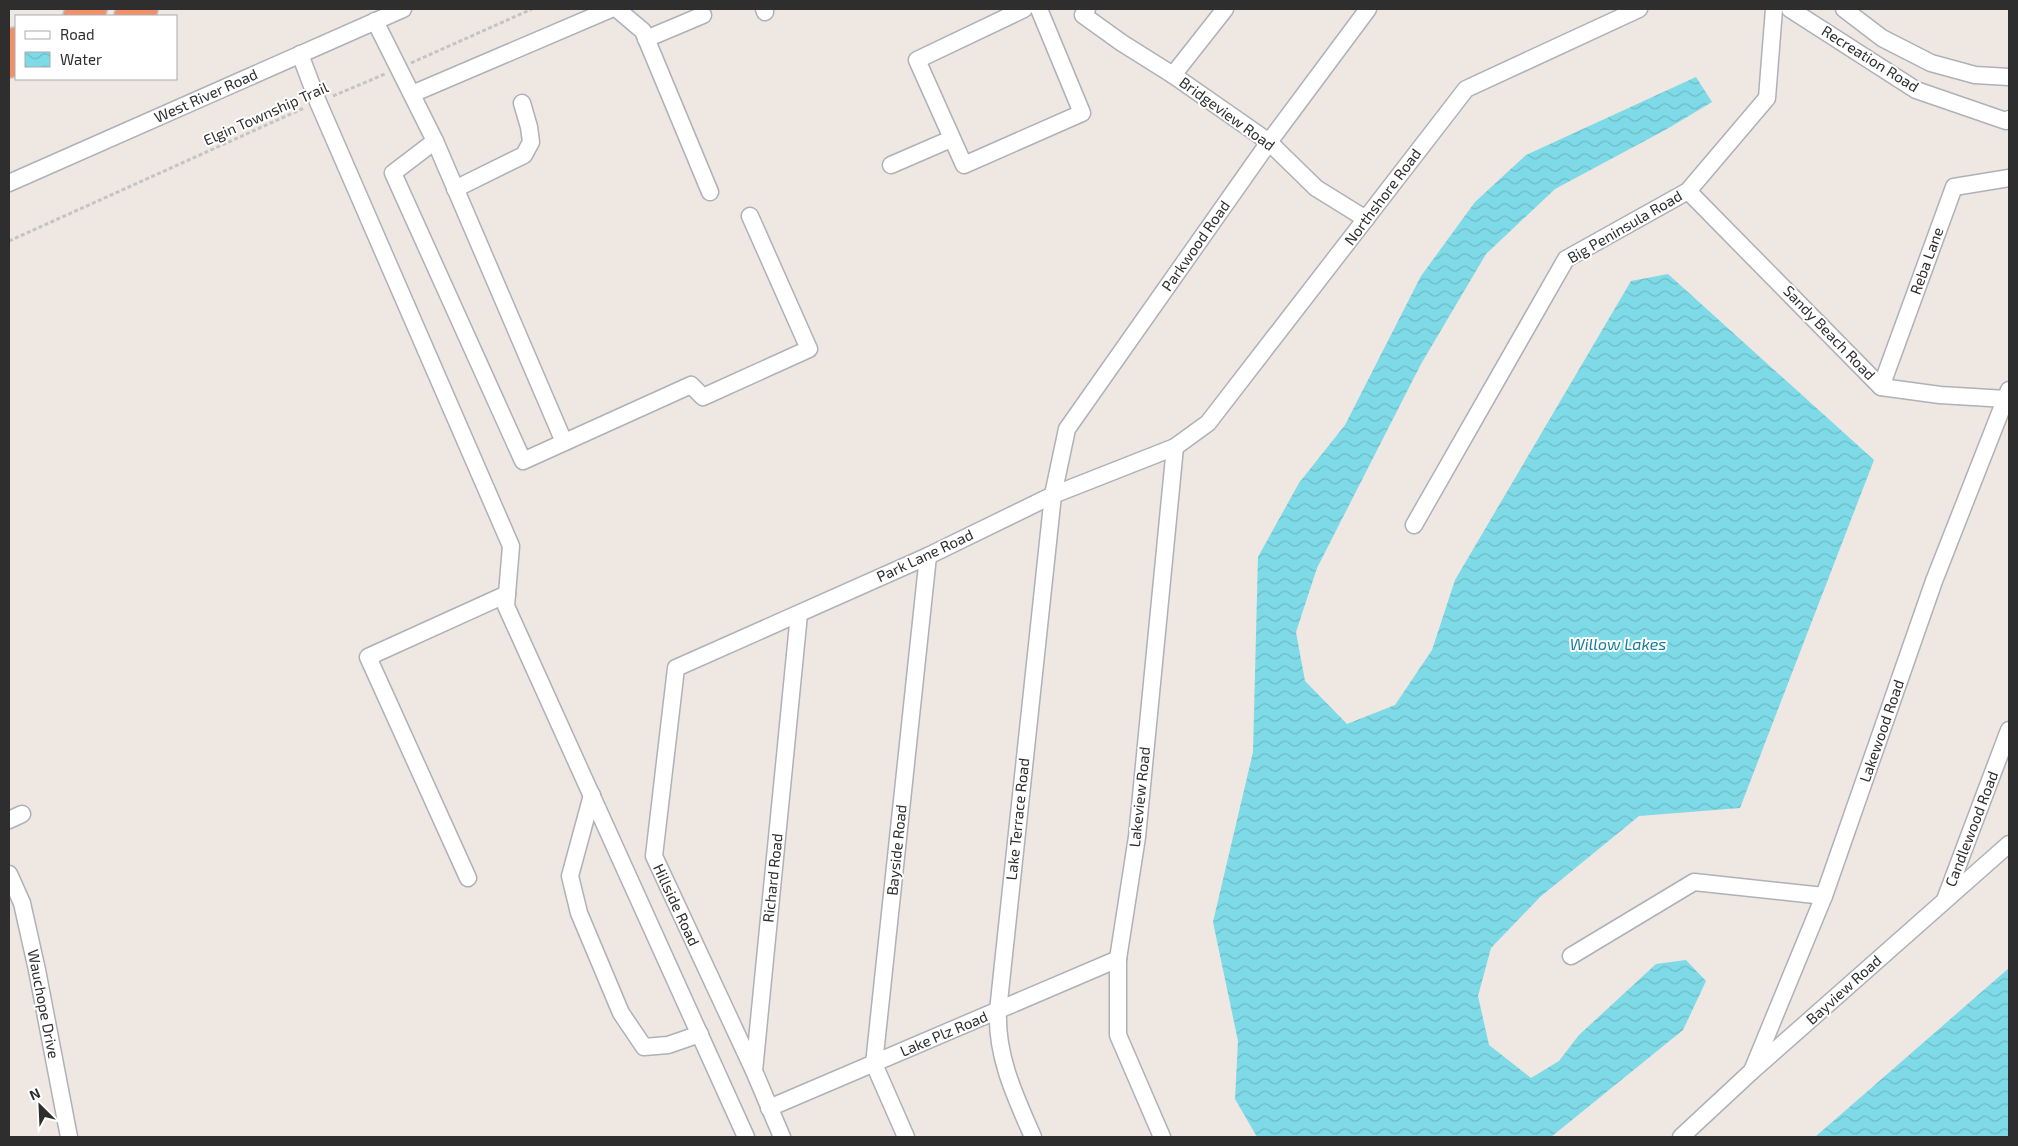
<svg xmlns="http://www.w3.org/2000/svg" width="2018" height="1146" font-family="'Exo 2',sans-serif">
	<defs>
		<pattern id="water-waves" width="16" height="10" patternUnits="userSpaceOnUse" patternTransform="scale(1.25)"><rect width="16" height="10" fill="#7edae7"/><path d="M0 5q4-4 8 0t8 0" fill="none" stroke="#6dbbc6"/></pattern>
	</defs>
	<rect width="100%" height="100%" fill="#eee7e2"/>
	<!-- water -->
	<g fill="url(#water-waves)">
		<path d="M1696 77 1712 102 1667 129 1555 189 1486 254 1421 364 1317 568 1296 632 1305 681 1347 724 1395 705 1432 650 1455 580 1631 281 1668 274 1874 460 1740 808 1639 816 1540 897 1491 948 1478 996 1489 1045 1531 1078 1559 1061 1579 1035 1656 964 1686 960 1706 981 1683 1030 1551 1137H1257L1235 1099 1238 1041 1213 922 1253 752 1258 557 1299 483 1345 425 1421 276 1475 202 1526 155Z"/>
		<path d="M2009 968V1137H1815Z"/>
	</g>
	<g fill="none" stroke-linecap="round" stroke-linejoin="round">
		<!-- minor casing -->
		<g stroke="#aeb1b9" stroke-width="19">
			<g id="minor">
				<path d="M617 9 643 31 710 192"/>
				<path d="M764 9 765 12"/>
				<path d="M1024 9 917 60 964 165 1082 113 1039 9"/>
				<path d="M1087 9 1083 15 1122 43 1173 75 1269 142 1316 188 1366 219"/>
				<path d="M1790 9 1916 90 2006 121 2009 119"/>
				<path d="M1844 9 1882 38 1931 63 1975 75 2009 77"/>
				<path d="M375 21 435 141 393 173 523 461 691 385 703 397 809 349 750 216"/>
				<path d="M646 39 703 15"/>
				<path d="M300 54 318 102 511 546 506 606 746 1137"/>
				<path d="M1173 75 1225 9"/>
				<path d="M412 94 611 9"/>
				<path d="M435 141 564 442"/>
				<path d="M891 165 951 139"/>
				<path d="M9 183 403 9"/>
				<path d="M455 189 524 155 531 142 529 127 522 103"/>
				<path d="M1688 191 1881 387 1940 395 2006 399"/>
				<path d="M1881 387 1954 187 2009 178"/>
				<path d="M1414 525 1566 259 1688 191 1767 98 1774 9"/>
				<path d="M592 795 570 876 579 913 621 1013 644 1047 668 1045 700 1034"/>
				<path d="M9 820 22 814"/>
				<path d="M9 874 22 903 37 970 69 1137"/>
				<path d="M468 878 368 657 507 594"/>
				<path d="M1946 897 2009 730"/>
				<path d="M1571 956 1694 882 1824 896"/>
				<path d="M754 1071 654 856 676 668 928 556 1053 495 1175 447 1208 423 1466 89 1639 9"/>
				<path d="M1752 1071 1824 896 1934 581 2009 390"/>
				<path d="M769 1108 1118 959"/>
				<path d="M782 1137 754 1071 799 614"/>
				<path d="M906 1137 874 1064 928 556"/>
				<path d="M1033 1137C1015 1096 996 1056 998 1011L1053 495 1067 429 1269 142 1368 9"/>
				<path d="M1162 1137 1118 1035V959L1137 837 1175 447"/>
				<path d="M1681 1137 1752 1071 2009 844"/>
			</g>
		</g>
		<!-- highway casing -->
		<g stroke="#c4c4c4" stroke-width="28">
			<g id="highway">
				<path d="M76 16 94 9"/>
				<path d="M127 16 145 9"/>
				<path d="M9 42 16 40"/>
				<path d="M9 65 16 62"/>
			</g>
		</g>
		<!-- path -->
		<g stroke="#c4c4c4" stroke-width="3" stroke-dasharray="4 2.5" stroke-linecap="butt">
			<path d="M411 63 532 9"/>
			<path d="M333 96 385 74"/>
			<path d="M9 241 304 108"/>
		</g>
		<!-- minor -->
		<use href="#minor" stroke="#fff" stroke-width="16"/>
		<!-- highway -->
		<use href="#highway" stroke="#f39068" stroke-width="25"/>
	</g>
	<g text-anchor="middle" stroke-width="4" stroke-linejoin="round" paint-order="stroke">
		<!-- street labels -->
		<g font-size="15" fill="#2e2e2e" stroke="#fff">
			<text transform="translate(1870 59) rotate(32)" y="5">Recreation Road</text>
			<text transform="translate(206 96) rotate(-24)" y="5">West River Road</text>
			<text transform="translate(266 114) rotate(-24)" y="5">Elgin Township Trail</text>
			<text transform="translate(1227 114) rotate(36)" y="5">Bridgeview Road</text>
			<text transform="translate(1383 197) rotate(-53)" y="5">Northshore Road</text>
			<text transform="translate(1625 227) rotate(-30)" y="5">Big Peninsula Road</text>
			<text transform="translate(1196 246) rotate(-55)" y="5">Parkwood Road</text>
			<text transform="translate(1927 261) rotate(-70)" y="5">Reba Lane</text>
			<text transform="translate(1829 333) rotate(46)" y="5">Sandy Beach Road</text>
			<text transform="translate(925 556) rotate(-25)" y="5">Park Lane Road</text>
			<text transform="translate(1882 731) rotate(-71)" y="5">Lakewood Road</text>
			<text transform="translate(1140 797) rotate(-84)" y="5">Lakeview Road</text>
			<text transform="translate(1018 819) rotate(-84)" y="5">Lake Terrace Road</text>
			<text transform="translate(1972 829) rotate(-69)" y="5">Candlewood Road</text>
			<text transform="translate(897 850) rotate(-84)" y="5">Bayside Road</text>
			<text transform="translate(773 878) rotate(-84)" y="5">Richard Road</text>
			<text transform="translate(676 905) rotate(65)" y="5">Hillside Road</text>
			<text transform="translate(1844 990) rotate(-42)" y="5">Bayview Road</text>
			<text transform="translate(43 1004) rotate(79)" y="5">Wauchope Drive</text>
			<text transform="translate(944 1034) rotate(-23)" y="5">Lake Plz Road</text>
		</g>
		<!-- water labels -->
		<g font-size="16" font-style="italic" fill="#187d97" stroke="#fff">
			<text x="1618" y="650">Willow Lakes</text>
		</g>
	</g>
	<!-- border -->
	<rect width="2018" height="1146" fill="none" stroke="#2e2e2e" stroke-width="20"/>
	<!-- legend -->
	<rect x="15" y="15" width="162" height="65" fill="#ffffff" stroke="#ababab"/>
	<rect x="25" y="31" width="25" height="8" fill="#ffffff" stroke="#ababab"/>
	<text x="60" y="40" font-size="15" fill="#2e2e2e">Road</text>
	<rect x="25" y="52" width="25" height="15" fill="url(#water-waves)" stroke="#ababab"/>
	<text x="60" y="65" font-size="15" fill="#2e2e2e">Water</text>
	<!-- north arrow -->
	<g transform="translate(40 1106) rotate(336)" stroke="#ffffff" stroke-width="4" paint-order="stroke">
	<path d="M0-4L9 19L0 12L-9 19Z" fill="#2e2e2e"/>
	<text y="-8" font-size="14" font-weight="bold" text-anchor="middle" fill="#2e2e2e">N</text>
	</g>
</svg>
